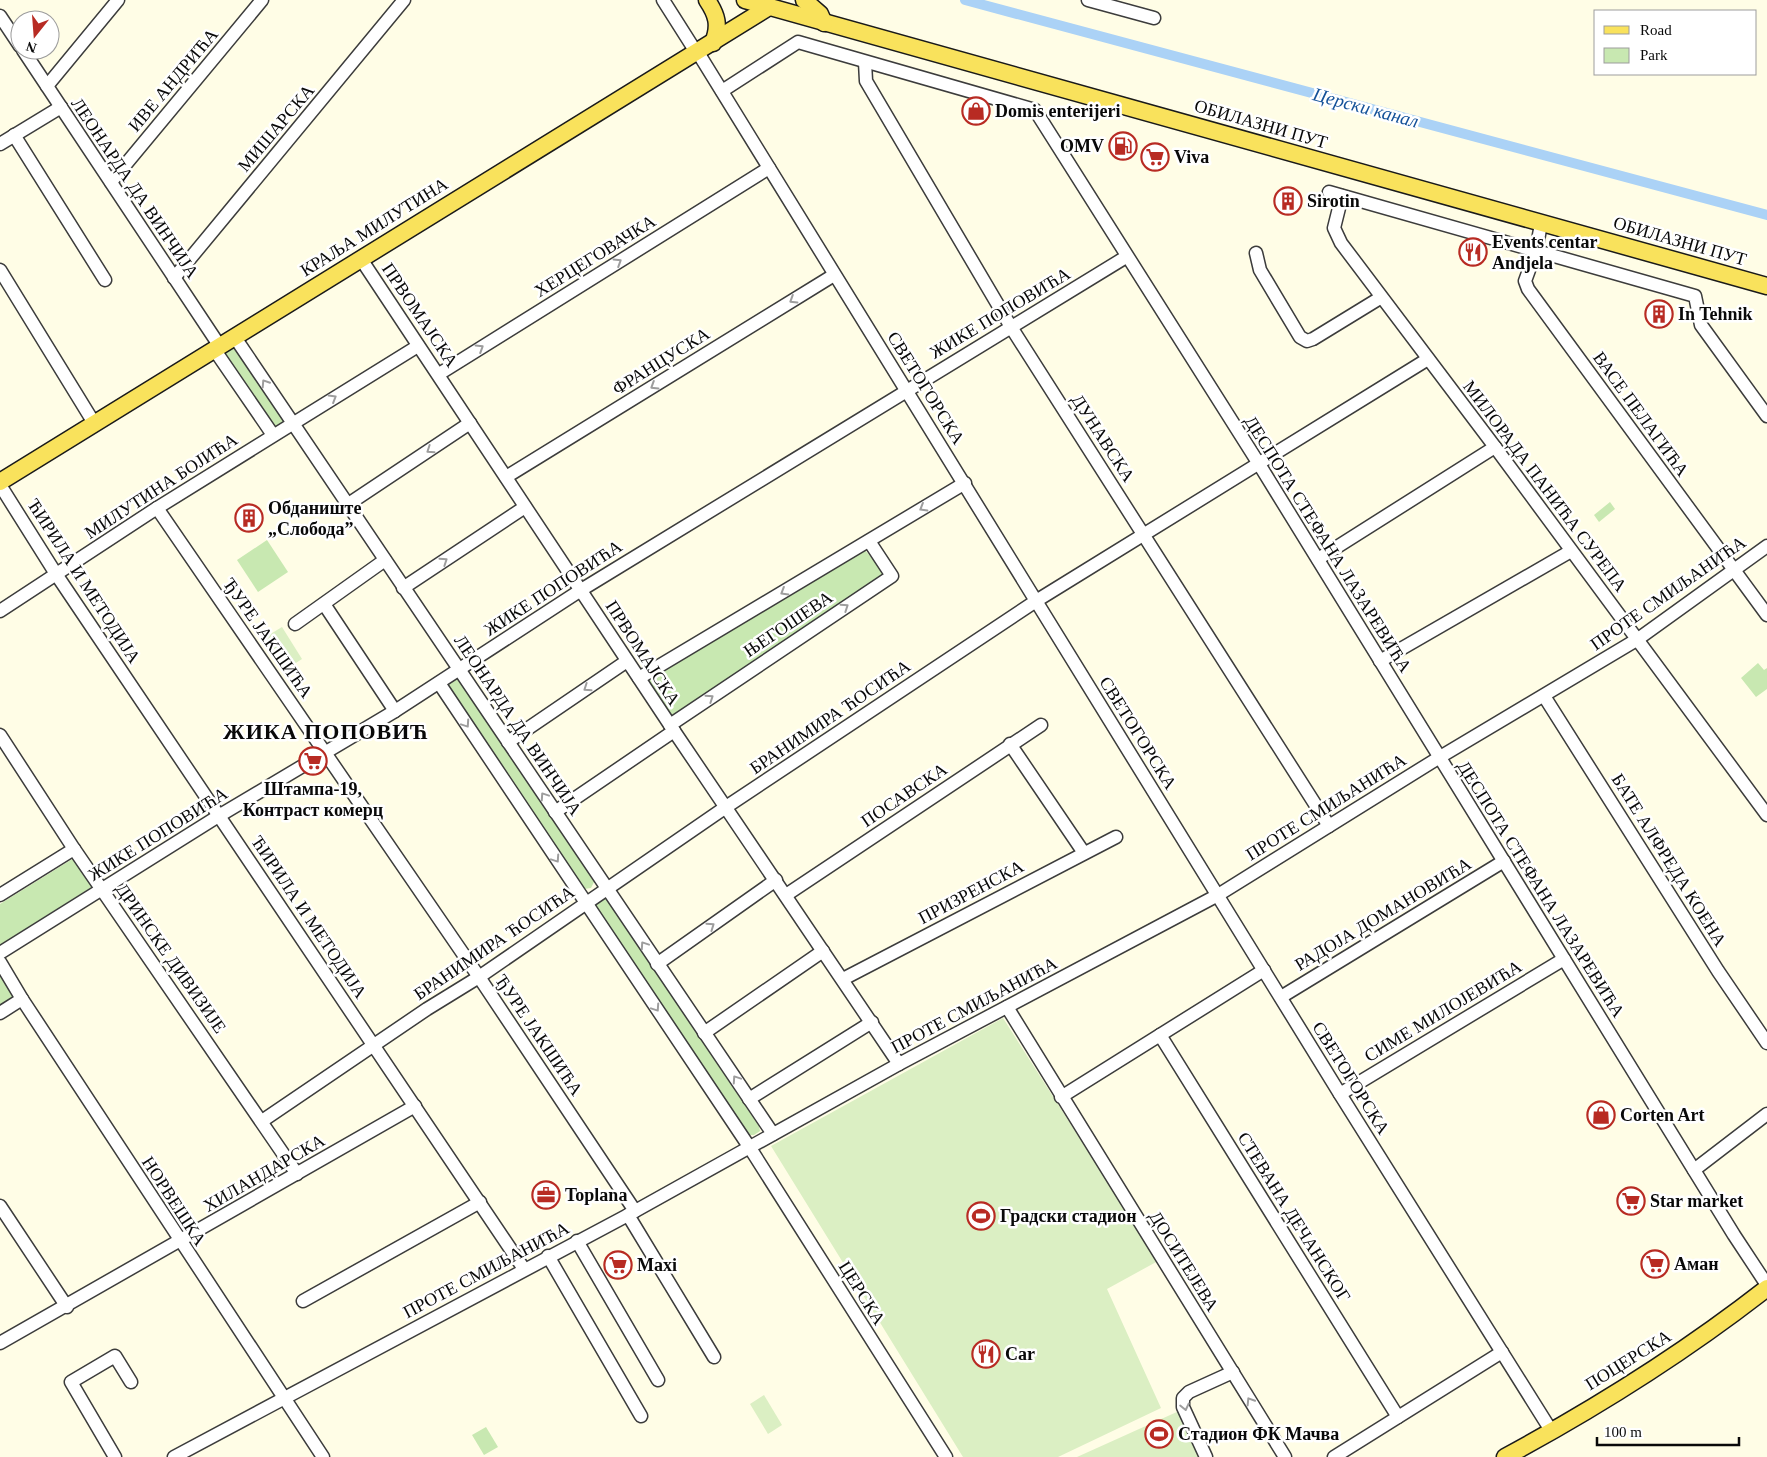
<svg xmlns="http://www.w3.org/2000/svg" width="1767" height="1457" font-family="Georgia,serif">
	<rect width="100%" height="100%" fill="#fffde6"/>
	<!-- green -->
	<g fill="#c8e8b1">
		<path d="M235 345 284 419 281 425 273 427 224 356V349Z"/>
		<path d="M1610 502 1615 509 1599 522 1594 515Z"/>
		<path d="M267 540 288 572 258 592 237 560Z"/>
		<path d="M864 549 885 573 675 717 671 716 648 679Z"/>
		<path d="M1758 663 1764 670 1767 668V689L1756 697 1741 678Z"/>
		<path d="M456 677 460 679 595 880 591 888 584 889 446 684Z"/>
		<path d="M74 858 92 887 0 945V904Z"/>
		<path d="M605 897 759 1126 760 1131 754 1135H747L593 907 599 899Z"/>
		<path d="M0 976 14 999 0 1008Z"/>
		<path d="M486 1427 498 1447 484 1455 472 1435Z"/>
	</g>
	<!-- pitch -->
	<g fill="#dbefc3">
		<path d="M282 627 302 659 285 670 264 638Z"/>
		<path d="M1003 1018 1158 1261 1107 1289 1161 1408 1058 1457H963L771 1146Z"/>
		<path d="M764 1395 782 1425 768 1434 750 1404Z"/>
		<path d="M1179 1411 1200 1457H1077Z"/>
	</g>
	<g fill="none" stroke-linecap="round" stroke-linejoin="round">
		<!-- canal -->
		<path stroke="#abd2f6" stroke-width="10" d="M965 0 1767 215"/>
		<!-- minor casing -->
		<g stroke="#3c3c3c" stroke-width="15">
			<g id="minor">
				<path d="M663 0 696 52"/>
				<path d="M1088 0 1154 18"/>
				<path d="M0 16 20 46"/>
				<path d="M23 50 219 345"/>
				<path d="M697 51 1340 1094 1552 1432"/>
				<path d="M865 62 866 81 1011 327 1329 826"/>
				<path d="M47 86 118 0"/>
				<path d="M722 91 798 42 1035 110 1259 464 1734 1235 1767 1285"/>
				<path d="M14 135 105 280"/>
				<path d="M0 144 61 107"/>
				<path d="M111 182 262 0"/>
				<path d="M1329 192 1695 296 1701 325 1767 416"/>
				<path d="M1342 196 1334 228 1341 243 1495 447 1767 815"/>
				<path d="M1541 224 1536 251 1525 281 1528 289 1767 615"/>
				<path d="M1256 253 1260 270 1300 337 1307 341 1313 339 1380 298"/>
				<path d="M361 259 674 731 899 1064"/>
				<path d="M0 270 94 423"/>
				<path d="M174 278 404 0"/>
				<path d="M234 336 773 1134"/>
				<path d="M214 349 273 435"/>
				<path d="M439 374 769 168"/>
				<path d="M506 477 834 275"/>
				<path d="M0 485 56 574 524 1269"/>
				<path d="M347 505 470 423"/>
				<path d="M157 508 479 977 635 1211"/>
				<path d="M1318 559 1495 447"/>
				<path d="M403 588 525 507"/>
				<path d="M324 604 395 711"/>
				<path d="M0 611 157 508 418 346"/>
				<path d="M295 624 385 560"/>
				<path d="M1380 661 1571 551"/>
				<path d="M639 678 965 483"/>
				<path d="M439 683 750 1148 946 1457"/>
				<path d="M1544 696 1718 971 1767 1043"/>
				<path d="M670 725 892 576 869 541"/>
				<path d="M0 735 74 849 297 1174"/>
				<path d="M508 742 627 661"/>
				<path d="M1010 744 1084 853"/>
				<path d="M555 812 674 731"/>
				<path d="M0 895 74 849"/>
				<path d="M786 895 1041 725"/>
				<path d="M0 953 217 817 395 711 581 590 1126 257"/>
				<path d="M0 962 22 999 323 1457"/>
				<path d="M657 964 776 880"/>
				<path d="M843 979 1116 837"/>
				<path d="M1281 997 1504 861"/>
				<path d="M1007 1007 1285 1457"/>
				<path d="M0 1013 22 999"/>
				<path d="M704 1033 823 951"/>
				<path d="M1160 1035 1398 1417"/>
				<path d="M1340 1094 1564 959"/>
				<path d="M1061 1097 1264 970"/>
				<path d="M749 1099 872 1022"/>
				<path d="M262 1121 427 1009 479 977 726 807 1036 601 1428 359"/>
				<path d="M1694 1170 1767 1114"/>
				<path d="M0 1206 67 1307"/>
				<path d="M628 1215 714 1357"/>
				<path d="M577 1241 658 1380"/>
				<path d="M548 1256 641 1416"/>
				<path d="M303 1301 480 1202"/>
				<path d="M0 1343 415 1106"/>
				<path d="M115 1457 71 1382 115 1356 131 1382"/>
				<path d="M174 1457 628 1215 899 1064 1218 895 1440 757 1638 639 1767 546"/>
				<path d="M1206 1457 1183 1407V1398L1189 1392 1233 1372"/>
				<path d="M1334 1457 1502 1352"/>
			</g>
		</g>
		<!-- major casing -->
		<g stroke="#1a1a1a" stroke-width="19">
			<g id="major">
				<path d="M707 0C717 15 720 25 713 43"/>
				<path d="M745 0 1767 286"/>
				<path d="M804 0 820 14 824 23"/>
				<path d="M0 482 769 7"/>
				<path d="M1505 1457C1596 1408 1685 1352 1767 1288"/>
			</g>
		</g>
		<!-- minor -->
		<use href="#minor" stroke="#fff" stroke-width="12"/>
		<!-- major -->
		<use href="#major" stroke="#f9e25c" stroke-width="16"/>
	</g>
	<!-- one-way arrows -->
	<defs><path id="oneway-chevron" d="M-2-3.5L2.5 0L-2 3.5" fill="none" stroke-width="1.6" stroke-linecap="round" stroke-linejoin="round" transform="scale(1.25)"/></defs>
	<g stroke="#9d9d9d">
		<use href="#oneway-chevron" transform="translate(618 262) rotate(-32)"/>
		<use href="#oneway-chevron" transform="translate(793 300) rotate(148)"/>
		<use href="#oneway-chevron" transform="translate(480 348) rotate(-32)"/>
		<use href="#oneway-chevron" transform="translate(265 383) rotate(-123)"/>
		<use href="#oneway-chevron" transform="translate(654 386) rotate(148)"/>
		<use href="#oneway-chevron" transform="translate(333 398) rotate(-31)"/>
		<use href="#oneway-chevron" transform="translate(430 450) rotate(146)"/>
		<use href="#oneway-chevron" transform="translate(923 508) rotate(149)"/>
		<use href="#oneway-chevron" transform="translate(444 561) rotate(-34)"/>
		<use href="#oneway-chevron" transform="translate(784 592) rotate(149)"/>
		<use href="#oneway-chevron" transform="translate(845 607) rotate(-34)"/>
		<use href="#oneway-chevron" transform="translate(587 688) rotate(146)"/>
		<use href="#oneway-chevron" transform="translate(710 698) rotate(-34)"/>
		<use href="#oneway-chevron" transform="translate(466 724) rotate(56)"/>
		<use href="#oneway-chevron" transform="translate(544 796) rotate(-124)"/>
		<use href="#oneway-chevron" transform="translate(556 859) rotate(56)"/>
		<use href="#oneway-chevron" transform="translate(711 926) rotate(-35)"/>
		<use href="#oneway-chevron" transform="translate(644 945) rotate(-124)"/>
		<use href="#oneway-chevron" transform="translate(656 1008) rotate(56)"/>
		<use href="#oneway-chevron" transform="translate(736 1079) rotate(-124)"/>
		<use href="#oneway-chevron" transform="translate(1250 1401) rotate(-122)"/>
		<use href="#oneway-chevron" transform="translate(1185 1407) rotate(77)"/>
	</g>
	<!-- icons -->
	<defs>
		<g id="shop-ring" transform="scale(1.4375)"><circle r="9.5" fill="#fff" stroke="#b82b23" stroke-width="1.5"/><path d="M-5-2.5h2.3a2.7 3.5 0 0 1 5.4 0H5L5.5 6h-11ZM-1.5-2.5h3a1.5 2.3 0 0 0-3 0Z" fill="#b82b23"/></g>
		<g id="fuel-ring" transform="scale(1.4375)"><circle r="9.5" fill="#fff" stroke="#b82b23" stroke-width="1.5"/><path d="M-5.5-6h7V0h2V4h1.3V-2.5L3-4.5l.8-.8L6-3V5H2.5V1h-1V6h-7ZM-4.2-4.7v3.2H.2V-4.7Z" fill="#b82b23"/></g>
		<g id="supermarket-ring" transform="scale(1.4375)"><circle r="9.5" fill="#fff" stroke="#b82b23" stroke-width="1.5"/><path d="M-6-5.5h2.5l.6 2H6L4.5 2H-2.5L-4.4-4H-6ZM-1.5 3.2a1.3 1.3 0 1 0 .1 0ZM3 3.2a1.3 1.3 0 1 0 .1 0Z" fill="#b82b23"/></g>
		<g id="building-ring" transform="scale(1.4375)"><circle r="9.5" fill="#fff" stroke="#b82b23" stroke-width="1.5"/><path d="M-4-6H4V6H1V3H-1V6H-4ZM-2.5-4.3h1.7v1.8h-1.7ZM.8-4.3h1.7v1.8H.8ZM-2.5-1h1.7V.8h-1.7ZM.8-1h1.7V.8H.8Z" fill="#b82b23"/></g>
		<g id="restaurant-ring" transform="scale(1.4375)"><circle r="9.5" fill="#fff" stroke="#b82b23" stroke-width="1.5"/><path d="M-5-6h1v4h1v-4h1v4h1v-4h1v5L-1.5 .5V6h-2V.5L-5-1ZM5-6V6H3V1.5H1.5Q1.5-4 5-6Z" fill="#b82b23"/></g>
		<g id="office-ring" transform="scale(1.4375)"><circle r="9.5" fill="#fff" stroke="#b82b23" stroke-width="1.5"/><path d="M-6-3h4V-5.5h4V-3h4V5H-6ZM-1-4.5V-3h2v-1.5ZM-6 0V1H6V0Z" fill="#b82b23"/></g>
		<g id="stadium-ring" transform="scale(1.4375)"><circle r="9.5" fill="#fff" stroke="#b82b23" stroke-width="1.5"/><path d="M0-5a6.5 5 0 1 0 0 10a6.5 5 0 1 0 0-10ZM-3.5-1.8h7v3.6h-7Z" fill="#b82b23"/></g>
	</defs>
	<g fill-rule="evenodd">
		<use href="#shop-ring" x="976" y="111"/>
		<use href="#fuel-ring" x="1123" y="146"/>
		<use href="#supermarket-ring" x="1155" y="157"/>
		<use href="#building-ring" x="1288" y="201"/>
		<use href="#restaurant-ring" x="1473" y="252"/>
		<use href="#building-ring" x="1659" y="314"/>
		<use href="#building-ring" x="249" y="518"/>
		<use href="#supermarket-ring" x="313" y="761"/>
		<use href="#shop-ring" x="1601" y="1115"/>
		<use href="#office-ring" x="546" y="1195"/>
		<use href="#supermarket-ring" x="1631" y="1201"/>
		<use href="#stadium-ring" x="981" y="1216"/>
		<use href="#supermarket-ring" x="1655" y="1264"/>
		<use href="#supermarket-ring" x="618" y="1265"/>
		<use href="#restaurant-ring" x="986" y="1354"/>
		<use href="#stadium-ring" x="1159" y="1434"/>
	</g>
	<g text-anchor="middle" stroke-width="5" stroke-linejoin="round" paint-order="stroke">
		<!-- street labels -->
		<g font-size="18" fill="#090909" stroke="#fff">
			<text transform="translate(173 80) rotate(-50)" y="6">ИВЕ АНДРИЋА</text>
			<text transform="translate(1261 124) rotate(16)" y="6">ОБИЛАЗНИ ПУТ</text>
			<text transform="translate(276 128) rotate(-50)" y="6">МИШАРСКА</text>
			<text transform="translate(135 188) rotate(56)" y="6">ЛЕОНАРДА ДА ВИНЧИЈА</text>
			<text transform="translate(374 227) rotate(-32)" y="6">КРАЉА МИЛУТИНА</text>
			<text transform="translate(1680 241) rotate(16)" y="6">ОБИЛАЗНИ ПУТ</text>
			<text transform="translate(595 256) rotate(-32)" y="6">ХЕРЦЕГОВАЧКА</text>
			<text transform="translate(1000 313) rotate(-31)" y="6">ЖИКЕ ПОПОВИЋА</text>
			<text transform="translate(420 315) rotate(56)" y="6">ПРВОМАЈСКА</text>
			<text transform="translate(661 361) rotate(-32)" y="6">ФРАНЦУСКА</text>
			<text transform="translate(926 388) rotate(58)" y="6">СВЕТОГОРСКА</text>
			<text transform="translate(1641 414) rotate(54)" y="6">ВАСЕ ПЕЛАГИЋА</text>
			<text transform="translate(1103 438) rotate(57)" y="6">ДУНАВСКА</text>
			<text transform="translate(161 486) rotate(-33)" y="6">МИЛУТИНА БОЈИЋА</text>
			<text transform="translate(1545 486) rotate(53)" y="6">МИЛОРАДА ПАНИЋА СУРЕПА</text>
			<text transform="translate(1328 544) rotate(58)" y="6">ДЕСПОТА СТЕФАНА ЛАЗАРЕВИЋА</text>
			<text transform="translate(84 581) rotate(57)" y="6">ЋИРИЛА И МЕТОДИЈА</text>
			<text transform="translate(553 588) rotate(-33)" y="6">ЖИКЕ ПОПОВИЋА</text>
			<text transform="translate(1668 593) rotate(-35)" y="6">ПРОТЕ СМИЉАНИЋА</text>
			<text transform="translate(788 624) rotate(-34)" y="6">ЊЕГОШЕВА</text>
			<text transform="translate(268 638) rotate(55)" y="6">ЂУРЕ ЈАКШИЋА</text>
			<text transform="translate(643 653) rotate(57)" y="6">ПРВОМАЈСКА</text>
			<text transform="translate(830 717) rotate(-34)" y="6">БРАНИМИРА ЋОСИЋА</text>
			<text transform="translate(518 725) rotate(56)" y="6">ЛЕОНАРДА ДА ВИНЧИЈА</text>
			<text transform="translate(1138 733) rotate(58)" y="6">СВЕТОГОРСКА</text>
			<text transform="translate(904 795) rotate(-34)" y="6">ПОСАВСКА</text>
			<text transform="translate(1326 807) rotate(-32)" y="6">ПРОТЕ СМИЉАНИЋА</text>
			<text transform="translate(158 834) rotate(-32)" y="6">ЖИКЕ ПОПОВИЋА</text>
			<text transform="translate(1669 860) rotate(58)" y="6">БАТЕ АЛФРЕДА КОЕНА</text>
			<text transform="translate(1541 889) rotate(58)" y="6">ДЕСПОТА СТЕФАНА ЛАЗАРЕВИЋА</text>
			<text transform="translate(971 892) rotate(-28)" y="6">ПРИЗРЕНСКА</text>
			<text transform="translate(1383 914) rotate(-31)" y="6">РАДОЈА ДОМАНОВИЋА</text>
			<text transform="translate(309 917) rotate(56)" y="6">ЋИРИЛА И МЕТОДИЈА</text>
			<text transform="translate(494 943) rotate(-34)" y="6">БРАНИМИРА ЋОСИЋА</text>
			<text transform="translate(171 958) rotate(55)" y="6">ДРИНСКЕ ДИВИЗИЈЕ</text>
			<text transform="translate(974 1005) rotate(-28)" y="6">ПРОТЕ СМИЉАНИЋА</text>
			<text transform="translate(1443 1011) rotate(-31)" y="6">СИМЕ МИЛОЈЕВИЋА</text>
			<text transform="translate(539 1035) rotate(56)" y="6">ЂУРЕ ЈАКШИЋА</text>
			<text transform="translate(1351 1078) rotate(58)" y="6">СВЕТОГОРСКА</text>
			<text transform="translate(264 1173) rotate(-30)" y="6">ХИЛАНДАРСКА</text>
			<text transform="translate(174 1201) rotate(57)" y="6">НОРВЕШКА</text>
			<text transform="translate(1294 1217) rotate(58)" y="6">СТЕВАНА ДЕЧАНСКОГ</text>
			<text transform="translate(1184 1261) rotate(58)" y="6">ДОСИТЕЈЕВА</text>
			<text transform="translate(486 1270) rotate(-28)" y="6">ПРОТЕ СМИЉАНИЋА</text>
			<text transform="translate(862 1293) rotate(58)" y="6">ЦЕРСКА</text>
			<text transform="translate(1628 1360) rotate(-32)" y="6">ПОЦЕРСКА</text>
		</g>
		<!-- poi labels -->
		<g font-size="18" font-weight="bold" fill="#090909" stroke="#fff" text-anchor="start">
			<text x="995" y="117">Domis enterijeri</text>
			<text x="1104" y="152" text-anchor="end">OMV</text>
			<text x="1174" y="163">Viva</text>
			<text x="1307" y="207">Sirotin</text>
			<text x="1492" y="248">Events centar<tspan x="1492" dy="21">Andjela</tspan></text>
			<text x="1678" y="320">In Tehnik</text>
			<text x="268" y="514">Обданиште<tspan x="268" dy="21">„Слобода”</tspan></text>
			<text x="313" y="795" text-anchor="middle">Штампа-19,<tspan x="313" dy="21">Контраст комерц</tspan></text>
			<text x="1620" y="1121">Corten Art</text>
			<text x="565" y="1201">Toplana</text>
			<text x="1650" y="1207">Star market</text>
			<text x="1000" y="1222">Градски стадион</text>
			<text x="1674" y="1270">Аман</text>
			<text x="637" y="1271">Maxi</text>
			<text x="1005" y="1360">Car</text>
			<text x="1178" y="1440">Стадион ФК Мачва</text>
		</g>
		<!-- water labels -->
		<g font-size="19" font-style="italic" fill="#155299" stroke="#fff">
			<text transform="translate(1366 107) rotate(15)" y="7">Церски канал</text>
		</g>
		<!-- district labels -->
		<g font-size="22" font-weight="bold" letter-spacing="1" fill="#090909" stroke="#fff">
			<text x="326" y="739">ЖИКА ПОПОВИЋ</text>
		</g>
	</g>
	<!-- legend -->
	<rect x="1594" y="10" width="162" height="65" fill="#ffffff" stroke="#9d9d9d"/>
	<rect x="1604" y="26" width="25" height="8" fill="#f9e25c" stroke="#9d9d9d"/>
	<text x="1640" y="35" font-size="15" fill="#090909">Road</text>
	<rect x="1604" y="48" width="25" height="15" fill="#c8e8b1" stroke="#9d9d9d"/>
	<text x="1640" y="60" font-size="15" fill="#090909">Park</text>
	<!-- north arrow -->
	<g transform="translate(35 35) rotate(197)"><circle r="24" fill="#ffffff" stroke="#9d9d9d"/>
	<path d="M0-4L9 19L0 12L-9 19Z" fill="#b82b23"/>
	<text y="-8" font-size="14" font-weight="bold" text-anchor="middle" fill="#090909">N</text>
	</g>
	<!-- scale -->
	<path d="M1597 1437v8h142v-8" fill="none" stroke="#090909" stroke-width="2.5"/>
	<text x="1604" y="1437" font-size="15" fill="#090909" stroke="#ffffff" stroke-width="4" paint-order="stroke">100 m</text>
</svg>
